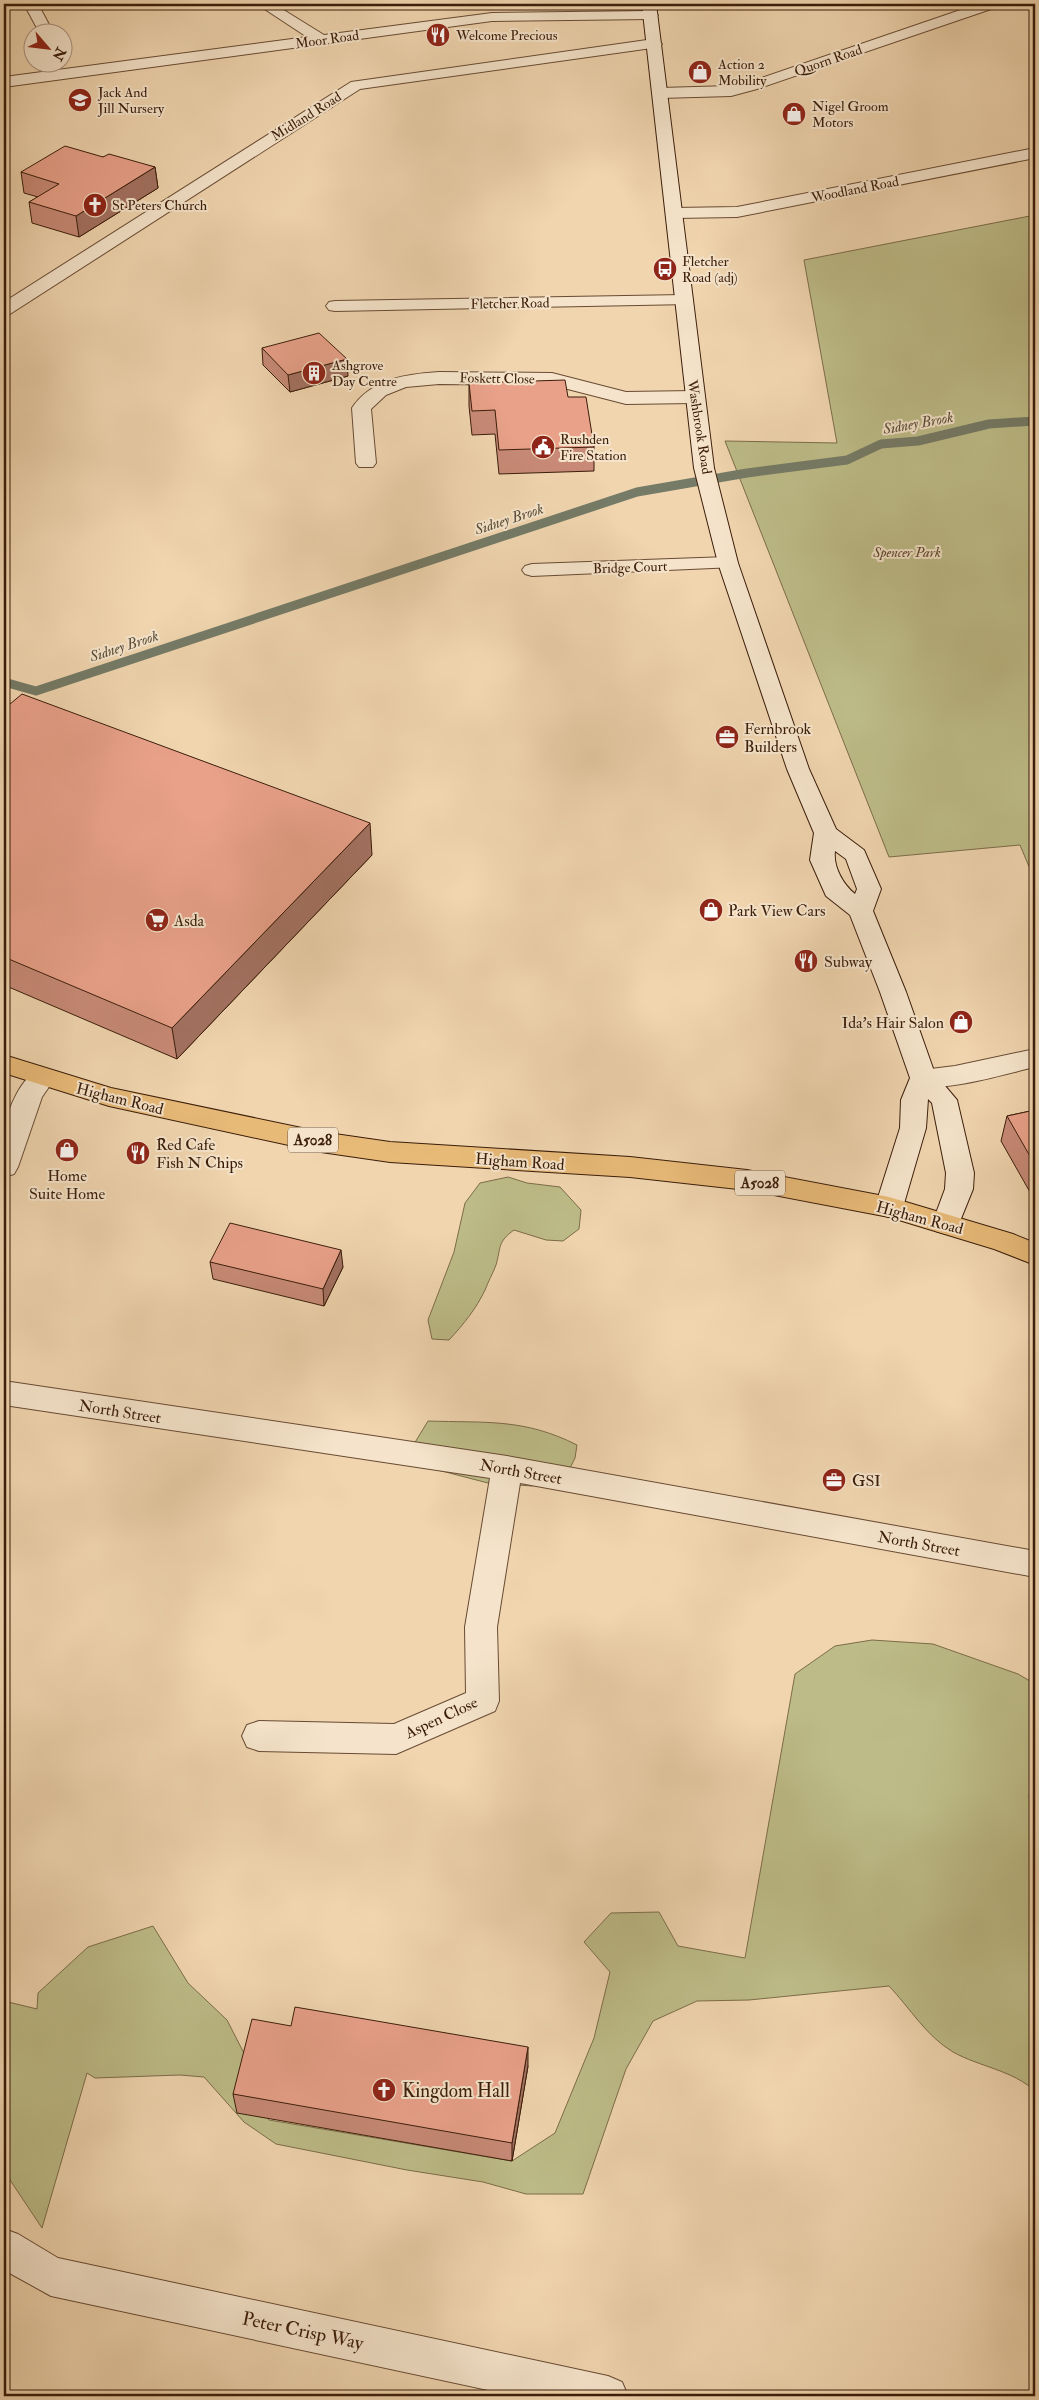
<svg xmlns="http://www.w3.org/2000/svg" width="1039" height="2400" font-family="'IM FELL Double Pica',serif">
	<rect width="100%" height="100%" fill="#f0d5af"/>
	<filter id="stains"><feTurbulence type="fractalNoise" baseFrequency=".004" numOctaves="4"/><feColorMatrix values="0 0 0 0 .2 0 0 0 0 .09 0 0 0 0 .02 0 0 0 .5 -.17"/></filter>
	<radialGradient id="worn" r=".72"><stop offset=".6" stop-color="#630" stop-opacity="0"/><stop offset="1" stop-color="#630" stop-opacity=".3"/></radialGradient>
	<!-- green -->
	<g fill="#bdbc88" stroke="#7c6c49">
		<path d="M1035 215V881L1020 845 889 857 725 441 837 443 804 260Z"/>
		<path d="M508 1177 527 1183 560 1187 581 1210 579 1229 563 1241 546 1240 514 1230C497 1242 501 1248 496 1265 493 1273 488 1282 485 1290 476 1309 463 1325 449 1340L432 1339 428 1320 454 1252 465 1203 480 1183Z"/>
		<path d="M428 1421C485 1423 524 1418 577 1445L575 1458 567 1474 532 1486 488 1483 434 1469 414 1444Z"/>
		<path d="M872 1640 933 1644 1018 1674 1035 1684V1773L1029 1797 1035 1816V2091C1012 2070 980 2067 953 2052 926 2036 910 2008 889 1986L749 2000 697 2001 653 2021 626 2069 583 2194H526L483 2182 407 2170 276 2144 244 2122 204 2077 180 2075 95 2078 87 2073 42 2228 4 2171V2001L37 2009 38 1993 88 1947 153 1926 188 1983 227 2020 249 2063 254 2100 269 2120 512 2161 555 2133 594 2038 610 1972 584 1942 611 1913 659 1912 678 1946 745 1958 795 1674 835 1646Z"/>
	</g>
	<g fill="none" stroke-linecap="round" stroke-linejoin="round">
		<!-- stream -->
		<path stroke="#757b67" stroke-width="9" d="M4 682 36 691 637 492 747 473 847 460 881 444 918 441 989 424 1035 421"/>
		<!-- minor casing -->
		<g stroke="#684b33" stroke-width="2">
			<g id="minor">
				<path d="M24 4H38L53 32H39Z"/>
				<path d="M257 4H274L324 35 492 13 651 11 658 15 651 19 492 21 4 87V77L307 37Z"/>
				<path d="M978 4H999L997 7 757 89 731 96 660 98 652 93 660 88 731 86 747 83Z"/>
				<path d="M654 39 662 44 659 47 360 89 10 314 4 315V302L351 82Z"/>
				<path d="M1035 148V158L737 217 674 218 668 217 666 213 668 209 674 208 737 207Z"/>
				<path d="M684 295 690 296 693 300 690 304 335 311 329 310 326 306 329 302 335 301Z"/>
				<path d="M439 372 552 373 626 392 694 391 701 393 703 397 701 401 694 403 626 404 552 385 439 384 406 387 386 395 371 409 376 463 373 467H359L356 463 352 408C371 379 406 374 439 372Z"/>
				<path d="M728 557 735 559 738 563 735 567 532 576 525 574 522 570 525 566 532 564Z"/>
				<path d="M1035 1049V1067C1004 1074 943 1093 914 1085L910 1078 914 1071 955 1066Z"/>
				<path d="M42 1069 51 1071 55 1078 42 1097 18 1167 14 1174 4 1177C4 1162 1 1144 4 1130 8 1109 21 1075 42 1069Z"/>
				<path d="M4 1381 507 1456 1035 1551V1577L520 1483 497 1627 499 1701 495 1711 396 1754 259 1751 247 1747 242 1736 247 1725 259 1721 394 1724 466 1693 465 1627 490 1478 4 1405Z"/>
				<path d="M4 2229 18 2234 58 2258 608 2376 622 2382 628 2396H516L51 2296 4 2270Z"/>
			</g>
		</g>
		<!-- secondary casing -->
		<g stroke="#3b1d0a" stroke-width="2">
			<path id="secondary" d="M642 4H656L714 468 738 563 809 769 836 829 864 850 881 889 873 911 906 992 935 1074 957 1100 974 1173 973 1189 956 1231 946 1234 936 1231 932 1224 945 1189 946 1173 932 1103 928 1099 926 1128 903 1207 899 1214 889 1217 879 1214 875 1207 900 1128 901 1100 910 1078 880 992 850 915 826 896 810 860 814 833 787 769 718 563 694 468ZM835 851 846 859 857 889 855 894C843 884 833 867 835 851Z"/>
		</g>
		<!-- primary casing -->
		<g stroke="#3b1d0a" stroke-width="2">
			<path id="primary" d="M4 1055 111 1088 321 1132 390 1142 630 1157 747 1170 889 1197 1013 1234 1035 1243V1265L994 1249 889 1217 747 1190 630 1177 390 1162 321 1152 109 1106 4 1073Z"/>
		</g>
		<!-- minor -->
		<use href="#minor" fill="#f5e4cb" fill-rule="evenodd"/>
		<!-- secondary -->
		<use href="#secondary" fill="#f5e4cb" fill-rule="evenodd"/>
		<!-- primary -->
		<use href="#primary" fill="#e8ba78" fill-rule="evenodd"/>
	</g>
	<!-- wall -->
	<g fill="#c88a77" stroke="#3b1d0a">
		<path d="M103 157 155 167 158 188 79 237 32 223 29 202 38 197 24 193 21 172Z"/>
		<path d="M262 348 348 376 290 392 263 365Z"/>
		<path d="M469 383 568 397 594 447V471L499 474 495 434 472 435 469 406Z"/>
		<path d="M4 709 372 855 177 1059 4 985Z"/>
		<path d="M1035 1110V1201L1001 1141 1007 1116Z"/>
		<path d="M210 1262 343 1267 324 1306 213 1279Z"/>
		<path d="M528 2066 512 2161 237 2113 233 2094Z"/>
	</g>
	<!-- shaded-wall -->
	<g fill="#a37161" stroke="#3b1d0a">
		<path d="M155 167 158 188 79 237 76 216Z"/>
		<path d="M347 359 348 376 290 392 288 375Z"/>
		<path d="M370 823 372 855 177 1059 172 1028Z"/>
		<path d="M341 1250 343 1267 324 1306 323 1289Z"/>
		<path d="M528 2047V2066L512 2161V2143Z"/>
	</g>
	<!-- building -->
	<g fill="#e9a18a" stroke="#3b1d0a">
		<path d="M65 146 103 157 109 154 155 167 76 216 29 202 59 184 21 172Z"/>
		<path d="M319 333 347 359 288 375 262 348Z"/>
		<path d="M565 380 568 397H586L594 447 499 450 495 410 472 411 469 383Z"/>
		<path d="M22 694 370 823 172 1028 4 957V709Z"/>
		<path d="M1035 1110V1165L1007 1116Z"/>
		<path d="M230 1223 341 1250 323 1289 210 1262Z"/>
		<path d="M295 2007 528 2047 512 2143 233 2094 252 2019 291 2026Z"/>
	</g>
	<!-- icons -->
	<defs>
		<g id="restaurant-disc" transform="scale(1.25)"><circle r="9.5" fill="#8f2418" stroke="#f5e4cb"/><path d="M-5-6h1v4h1v-4h1v4h1v-4h1v5L-1.5 .5V6h-2V.5L-5-1ZM5-6V6H3V1.5H1.5Q1.5-4 5-6Z" fill="#fff"/></g>
		<g id="shop-disc" transform="scale(1.25)"><circle r="9.5" fill="#8f2418" stroke="#f5e4cb"/><path d="M-5-2.5h2.3a2.7 3.5 0 0 1 5.4 0H5L5.5 6h-11ZM-1.5-2.5h3a1.5 2.3 0 0 0-3 0Z" fill="#fff"/></g>
		<g id="school-disc" transform="scale(1.25)"><circle r="9.5" fill="#8f2418" stroke="#f5e4cb"/><path d="M0-5L7-2L0 1L-7-2ZM-4 1L0 2.5L4 1V4Q0 6-4 4Z" fill="#fff"/></g>
		<g id="church-disc" transform="scale(1.25)"><circle r="9.5" fill="#8f2418" stroke="#f5e4cb"/><path d="M-1.2-6h2.4v3.5h3.3v2.4h-3.3V6h-2.4V-.1h-3.3v-2.4h3.3Z" fill="#fff"/></g>
		<g id="bus-disc" transform="scale(1.25)"><circle r="9.5" fill="#8f2418" stroke="#f5e4cb"/><path d="M-5-6H5V4H4V6H2V4H-2V6H-4V4H-5ZM-3.5-4V0h7V-4ZM-3.5 1.2v1.5H-2V1.2ZM2 1.2v1.5H3.5V1.2Z" fill="#fff"/></g>
		<g id="building-disc" transform="scale(1.25)"><circle r="9.5" fill="#8f2418" stroke="#f5e4cb"/><path d="M-4-6H4V6H1V3H-1V6H-4ZM-2.5-4.3h1.7v1.8h-1.7ZM.8-4.3h1.7v1.8H.8ZM-2.5-1h1.7V.8h-1.7ZM.8-1h1.7V.8H.8Z" fill="#fff"/></g>
		<g id="civic-disc" transform="scale(1.25)"><circle r="9.5" fill="#8f2418" stroke="#f5e4cb"/><path d="M-.6-6.5H3V-4.5H.6V-3L4-1V1h2V6H-6V1h2V-1L-.6-3ZM-1.2 2.5V6h2.4V2.5Z" fill="#fff"/></g>
		<g id="office-disc" transform="scale(1.25)"><circle r="9.5" fill="#8f2418" stroke="#f5e4cb"/><path d="M-6-3h4V-5.5h4V-3h4V5H-6ZM-1-4.5V-3h2v-1.5ZM-6 0V1H6V0Z" fill="#fff"/></g>
		<g id="supermarket-disc" transform="scale(1.25)"><circle r="9.5" fill="#8f2418" stroke="#f5e4cb"/><path d="M-6-5.5h2.5l.6 2H6L4.5 2H-2.5L-4.4-4H-6ZM-1.5 3.2a1.3 1.3 0 1 0 .1 0ZM3 3.2a1.3 1.3 0 1 0 .1 0Z" fill="#fff"/></g>
	</defs>
	<g fill-rule="evenodd">
		<use href="#restaurant-disc" x="438" y="35"/>
		<use href="#shop-disc" x="700" y="72"/>
		<use href="#school-disc" x="80" y="100"/>
		<use href="#shop-disc" x="794" y="114"/>
		<use href="#church-disc" x="95" y="205"/>
		<use href="#bus-disc" x="665" y="269"/>
		<use href="#building-disc" x="314" y="373"/>
		<use href="#civic-disc" x="543" y="447"/>
		<use href="#office-disc" x="727" y="737"/>
		<use href="#shop-disc" x="711" y="910"/>
		<use href="#supermarket-disc" x="157" y="920"/>
		<use href="#restaurant-disc" x="806" y="961"/>
		<use href="#shop-disc" x="961" y="1022"/>
		<use href="#shop-disc" x="67" y="1150"/>
		<use href="#restaurant-disc" x="138" y="1153"/>
		<use href="#office-disc" x="834" y="1480"/>
		<use href="#church-disc" x="384" y="2090"/>
	</g>
	<g text-anchor="middle" stroke-width="4" stroke-linejoin="round" paint-order="stroke">
		<!-- far-poi labels -->
		<g font-size="14" fill="#3b1d0a" stroke="#f5e4cb" text-anchor="start">
			<text x="456" y="40">Welcome Precious</text>
			<text x="718" y="69">Action 2<tspan x="718" dy="16">Mobility</tspan></text>
			<text x="98" y="97">Jack And<tspan x="98" dy="16">Jill Nursery</tspan></text>
			<text x="812" y="111">Nigel Groom<tspan x="812" dy="16">Motors</tspan></text>
			<text x="112" y="210">St Peters Church</text>
			<text x="682" y="266">Fletcher<tspan x="682" dy="16">Road (adj)</tspan></text>
			<text x="332" y="370">Ashgrove<tspan x="332" dy="16">Day Centre</tspan></text>
			<text x="560" y="444">Rushden<tspan x="560" dy="16">Fire Station</tspan></text>
		</g>
		<!-- far-street labels -->
		<g font-size="14" fill="#3b1d0a" stroke="#f5e4cb">
			<text transform="translate(327 39) rotate(-8)" y="5">Moor Road</text>
			<text transform="translate(828 60) rotate(-19)" y="5">Quorn Road</text>
			<text transform="translate(306 116) rotate(-32)" y="5">Midland Road</text>
			<text transform="translate(855 189) rotate(-11)" y="5">Woodland Road</text>
			<text transform="translate(510 303) rotate(-1)" y="5">Fletcher Road</text>
			<text transform="translate(497 378) rotate(1)" y="5">Foskett Close</text>
			<text transform="translate(700 427) rotate(81)" y="5">Washbrook Road</text>
			<text transform="translate(630 567) rotate(-2)" y="5">Bridge Court</text>
		</g>
		<!-- far-park labels -->
		<g font-size="14" font-style="italic" fill="#5c452a" stroke="#f5e4cb">
			<text x="907" y="557">Spencer Park</text>
		</g>
		<!-- far-water labels -->
		<g font-size="15" font-style="italic" fill="#584c38" stroke="#f5e4cb">
			<text transform="translate(918 423) rotate(-10)" y="5">Sidney Brook</text>
			<text transform="translate(509 519) rotate(-18)" y="5">Sidney Brook</text>
			<text transform="translate(124 646) rotate(-18)" y="5">Sidney Brook</text>
		</g>
		<!-- shield labels -->
		<g fill="#f5e4cb" stroke="#735944" stroke-width="1">
			<rect x="288" y="1127.5" width="50" height="25" rx="4"/>
			<rect x="735" y="1170.5" width="50" height="25" rx="4"/>
		</g>
		<g font-size="15" font-weight="bold" fill="#3b1d0a">
			<text x="313" y="1145">A5028</text>
			<text x="760" y="1188">A5028</text>
		</g>
		<!-- poi labels -->
		<g font-size="16" fill="#3b1d0a" stroke="#f5e4cb" text-anchor="start">
			<text x="744" y="734">Fernbrook<tspan x="744" dy="18">Builders</tspan></text>
			<text x="728" y="916">Park View Cars</text>
			<text x="174" y="926">Asda</text>
			<text x="824" y="967">Subway</text>
			<text x="944" y="1028" text-anchor="end">Ida's Hair Salon</text>
			<text x="156" y="1150">Red Cafe<tspan x="156" dy="18">Fish N Chips</tspan></text>
			<text x="67" y="1181" text-anchor="middle">Home<tspan x="67" dy="18">Suite Home</tspan></text>
			<text x="852" y="1486">GSI</text>
		</g>
		<!-- street labels -->
		<g font-size="16" fill="#3b1d0a" stroke="#f5e4cb">
			<text transform="translate(120 1098) rotate(14)" y="6">Higham Road</text>
			<text transform="translate(520 1161) rotate(4)" y="6">Higham Road</text>
			<text transform="translate(920 1217) rotate(15)" y="6">Higham Road</text>
			<text transform="translate(120 1411) rotate(9)" y="6">North Street</text>
			<text transform="translate(521 1471) rotate(10)" y="6">North Street</text>
			<text transform="translate(919 1543) rotate(10)" y="6">North Street</text>
			<text transform="translate(441 1717) rotate(-25)" y="6">Aspen Close</text>
		</g>
		<!-- near-poi labels -->
		<g font-size="19" fill="#3b1d0a" stroke="#f5e4cb" text-anchor="start">
			<text x="402" y="2097">Kingdom Hall</text>
		</g>
		<!-- near-street labels -->
		<g font-size="19" fill="#3b1d0a" stroke="#f5e4cb">
			<text transform="translate(303 2330) rotate(12)" y="7">Peter Crisp Way</text>
		</g>
	</g>
	<!-- margin -->
	<rect width="1039" height="2400" fill="none" stroke="#f0d5af" stroke-width="20"/>
	<rect x="5" y="5" width="1029" height="2390" fill="none" stroke="#3b1d0a" stroke-width="2.5"/>
	<rect x="10" y="10" width="1019" height="2380" fill="none" stroke="#3b1d0a"/>
	<!-- north arrow -->
	<g transform="translate(48 48) rotate(118)"><circle r="24" fill="#f5e4cb" stroke="#ab947e"/>
	<path d="M0-4L9 19L0 12L-9 19Z" fill="#8f2418"/>
	<text y="-8" font-size="14" font-weight="bold" text-anchor="middle" fill="#3b1d0a">N</text>
	</g>
	<rect width="100%" height="100%" filter="url(#stains)"/>
	<rect width="100%" height="100%" fill="url(#worn)"/>
</svg>
